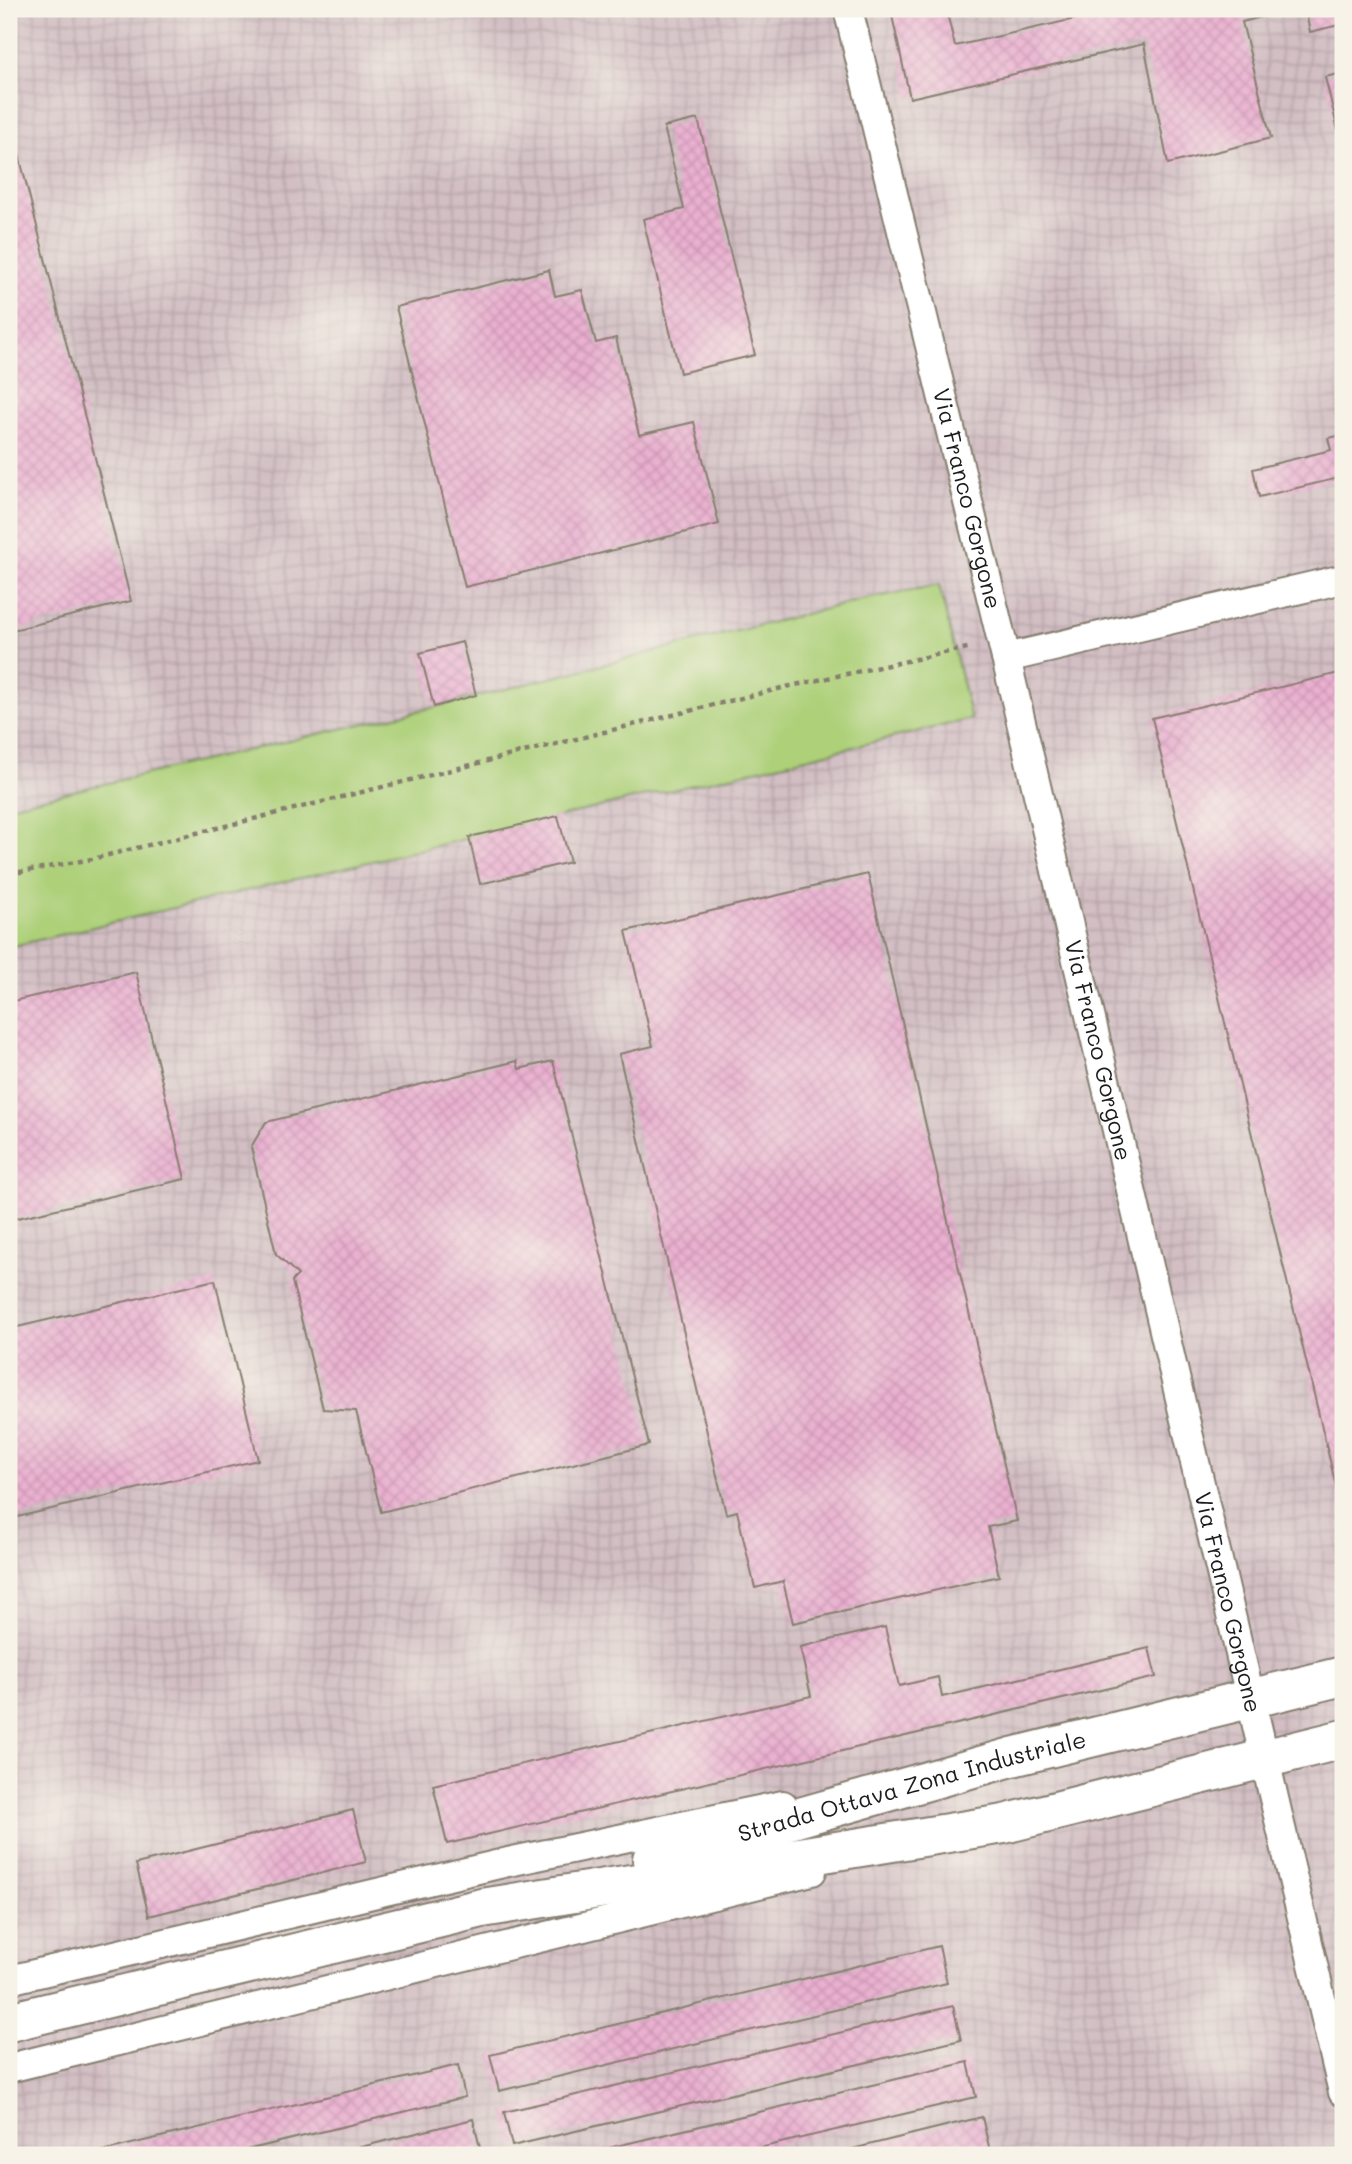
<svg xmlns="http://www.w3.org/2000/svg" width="1352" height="2164" font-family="Mali,sans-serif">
	<defs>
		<pattern id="industrial-grid" width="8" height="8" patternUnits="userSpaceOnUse" patternTransform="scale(1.75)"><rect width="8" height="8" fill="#d2bec3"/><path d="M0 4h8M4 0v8" fill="none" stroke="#b4a3a7"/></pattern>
		<pattern id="building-cross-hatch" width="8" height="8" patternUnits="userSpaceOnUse" patternTransform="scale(1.75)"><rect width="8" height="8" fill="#eab0d0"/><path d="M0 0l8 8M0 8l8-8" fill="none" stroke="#c897b2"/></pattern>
	</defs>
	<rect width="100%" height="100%" fill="#f7f3e8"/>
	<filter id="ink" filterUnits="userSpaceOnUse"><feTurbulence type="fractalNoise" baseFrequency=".0143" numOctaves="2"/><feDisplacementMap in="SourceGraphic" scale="14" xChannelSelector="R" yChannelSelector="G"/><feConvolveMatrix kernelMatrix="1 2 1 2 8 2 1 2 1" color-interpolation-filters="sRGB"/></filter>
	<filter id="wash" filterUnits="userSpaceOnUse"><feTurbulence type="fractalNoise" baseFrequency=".00686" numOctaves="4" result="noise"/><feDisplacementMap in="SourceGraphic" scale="28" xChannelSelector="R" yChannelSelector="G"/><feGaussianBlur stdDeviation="1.57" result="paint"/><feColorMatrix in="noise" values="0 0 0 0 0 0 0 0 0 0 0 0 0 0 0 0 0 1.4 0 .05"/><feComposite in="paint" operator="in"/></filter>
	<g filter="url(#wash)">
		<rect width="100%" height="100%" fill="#efe1c3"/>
		<!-- industrial -->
		<rect fill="url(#industrial-grid)" x="9" y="9" width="1334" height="2146"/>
		<!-- green -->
		<path fill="#add079" stroke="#64764a" stroke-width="2" d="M939 585 971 719 9 947V806L434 707 861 600Z"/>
		<g id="blocks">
			<!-- building -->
			<g fill="url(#building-cross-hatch)">
				<path d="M902 9H946L955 46 1119 9H1292L1242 22 1271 138 1168 164 1144 44 910 98 891 11Z"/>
				<path d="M1305 9H1343V24L1310 32Z"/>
				<path d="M1343 73V147H1342L1325 77Z"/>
				<path d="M698 119 755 355 680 373 643 219 684 209 664 127Z"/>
				<path d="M11 123 131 601 9 631V124Z"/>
				<path d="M549 270 555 296 582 290 596 343 616 338 639 435 694 422 719 524 465 587 396 307Z"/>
				<path d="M1343 435V477L1259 497 1253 469 1331 450 1328 438Z"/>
				<path d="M462 642 476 695 434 707 420 653Z"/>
				<path d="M1343 672V1511H1342L1152 718Z"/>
				<path d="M558 816 570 862 480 884 469 837Z"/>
				<path d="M868 874 1017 1521 988 1527 999 1576 793 1623 783 1581 755 1588 737 1511 726 1514 619 1054 653 1046 626 931Z"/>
				<path d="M136 972 185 1179 9 1220V1002Z"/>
				<path d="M517 1061 519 1069 553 1061 649 1445 381 1512 356 1411 323 1409 292 1281 298 1275 276 1254 251 1147 266 1122Z"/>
				<path d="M215 1280 258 1460 9 1519V1329Z"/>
				<path d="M885 1627 899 1686 938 1677 942 1697 1149 1648 1156 1677 447 1844 433 1785 811 1696 800 1647Z"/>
				<path d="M353 1810 366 1862 149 1916 136 1864Z"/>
				<path d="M939 1946 947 1983 499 2091 490 2055Z"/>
				<path d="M953 2006 961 2040 512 2146 504 2112Z"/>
				<path d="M968 2062 976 2097 730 2155H579Z"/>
				<path d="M458 2065 465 2097 226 2155H86Z"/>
				<path d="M982 2117 990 2151 973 2155H828Z"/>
				<path d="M473 2119 481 2152 468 2155H329Z"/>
			</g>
		</g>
	</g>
	<g filter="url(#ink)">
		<use href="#blocks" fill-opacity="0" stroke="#867e70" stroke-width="2"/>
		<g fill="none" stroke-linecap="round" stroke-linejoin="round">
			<!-- minor casing -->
			<g stroke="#867e70" stroke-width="32">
				<g id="minor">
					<path id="s1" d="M848 9 1006 658 1343 2092"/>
					<path d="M1006 658 1343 579"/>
					<path d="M9 1980 508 1862 783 1805"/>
					<path d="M9 2068 812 1871"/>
				</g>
			</g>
			<!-- secondary casing -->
			<g stroke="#867e70" stroke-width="42">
				<g id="secondary">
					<path id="s2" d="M652 1859 1012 1757 1343 1676"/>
					<path d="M9 2022 482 1908 1004 1824 1343 1739"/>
				</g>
			</g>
			<!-- path -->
			<path stroke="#867e70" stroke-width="4.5" stroke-dasharray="5 5" stroke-linecap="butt" d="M9 874 92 859 786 687 972 647"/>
			<!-- minor -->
			<use href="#minor" stroke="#fff" stroke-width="28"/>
			<!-- secondary -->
			<use href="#secondary" stroke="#fff" stroke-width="38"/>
		</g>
	</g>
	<g text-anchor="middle" stroke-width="6" stroke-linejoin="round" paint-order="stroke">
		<!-- street labels -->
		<g font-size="23" fill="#1c1c1c" stroke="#f7f3e8">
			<text dy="8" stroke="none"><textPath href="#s1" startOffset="504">Via Franco Gorgone</textPath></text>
			<text dy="8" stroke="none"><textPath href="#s1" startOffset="1071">Via Franco Gorgone</textPath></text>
			<text dy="8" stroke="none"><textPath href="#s1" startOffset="1638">Via Franco Gorgone</textPath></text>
			<text dy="8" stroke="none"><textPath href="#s2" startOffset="270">Strada Ottava Zona Industriale</textPath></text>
		</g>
	</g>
	<!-- margin -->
	<rect width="1352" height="2164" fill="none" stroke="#f7f3e8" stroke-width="35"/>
</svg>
